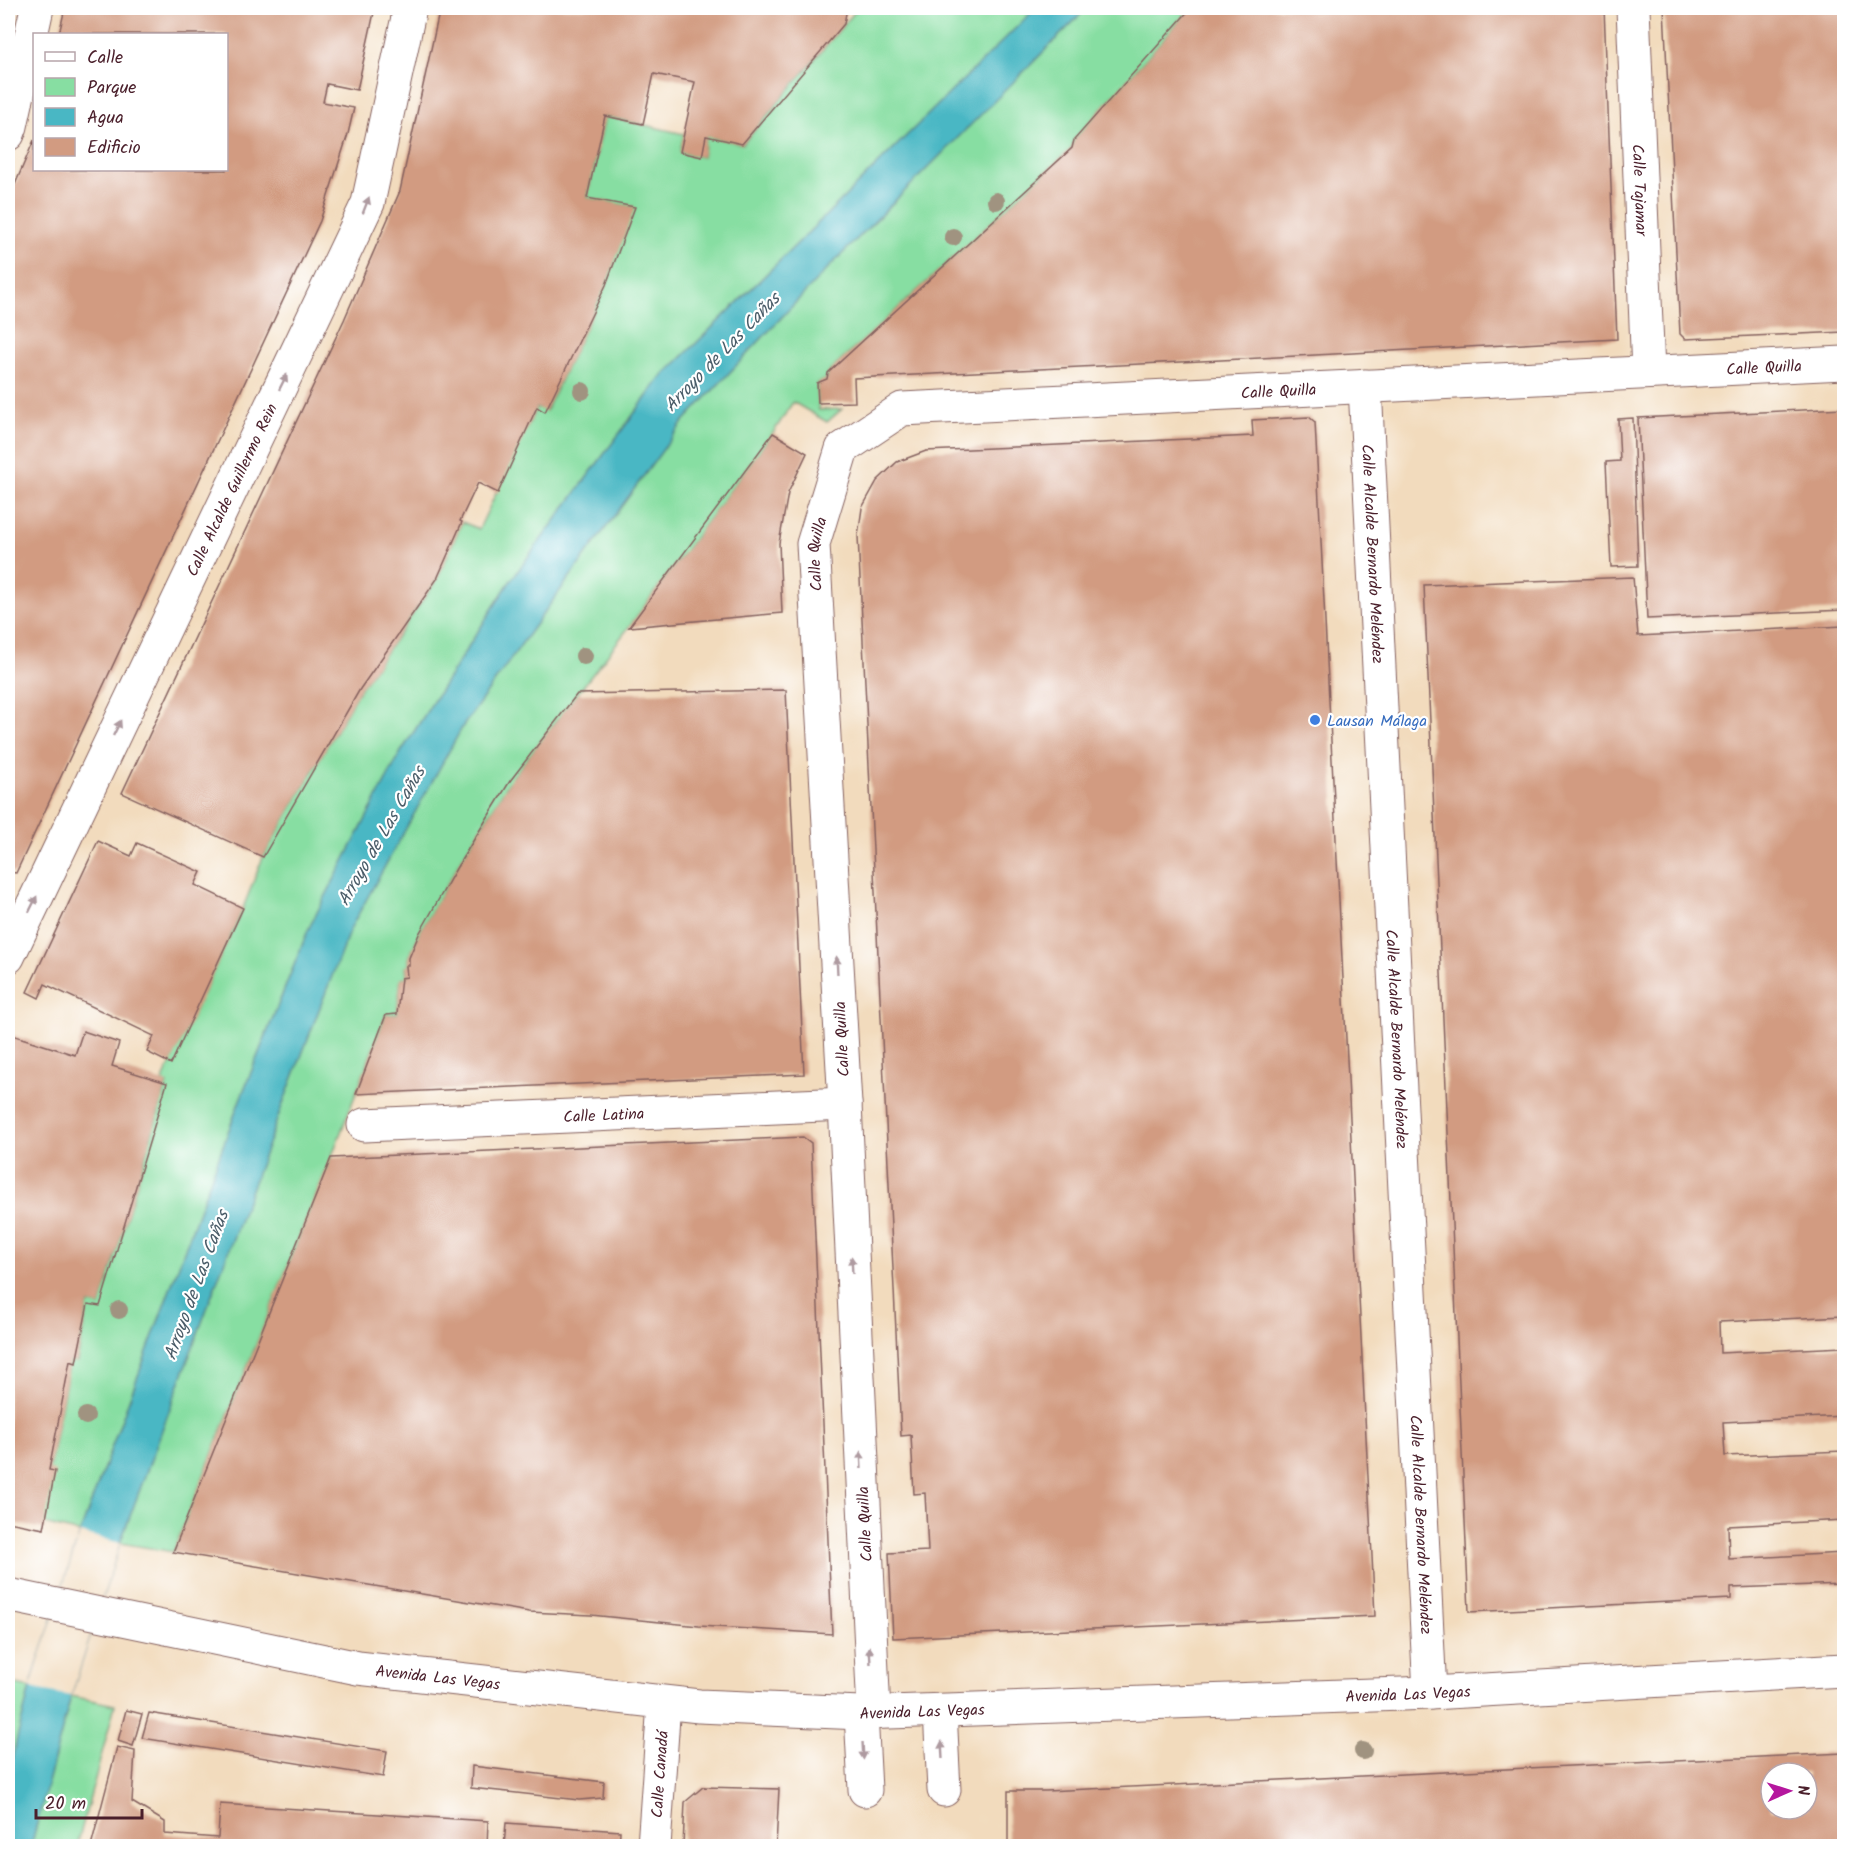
<svg xmlns="http://www.w3.org/2000/svg" width="1852" height="1854" font-family="Kalam,sans-serif">
	<rect width="100%" height="100%" fill="#fff"/>
	<filter id="ink" filterUnits="userSpaceOnUse"><feTurbulence type="fractalNoise" baseFrequency=".0167" numOctaves="2"/><feDisplacementMap in="SourceGraphic" scale="12" xChannelSelector="R" yChannelSelector="G"/><feConvolveMatrix kernelMatrix="1 2 1 2 8 2 1 2 1" color-interpolation-filters="sRGB"/></filter>
	<filter id="wash" filterUnits="userSpaceOnUse"><feTurbulence type="fractalNoise" baseFrequency=".008" numOctaves="4" result="noise"/><feDisplacementMap in="SourceGraphic" scale="24" xChannelSelector="R" yChannelSelector="G"/><feGaussianBlur stdDeviation="1.35" result="paint"/><feColorMatrix in="noise" values="0 0 0 0 0 0 0 0 0 0 0 0 0 0 0 0 0 1.4 0 .05"/><feComposite in="paint" operator="in"/></filter>
	<g filter="url(#wash)">
		<rect width="100%" height="100%" fill="#f2dbbd"/>
		<!-- green -->
		<g fill="#87dea2" stroke="#687e66" stroke-width="1.5">
			<path d="M858 8H1036L659 380 509 583 401 752 309 928 240 1100 80 1533 44 1524 49 1470 70 1361 77 1362 88 1304 100 1306 167 1084 162 1082 243 908 263 857 360 689 437 580 462 522 479 529 537 407 546 411 606 284 634 207 587 198 605 116 684 134 680 152 702 157 706 136 743 144Z"/>
			<path d="M1087 8H1191L1074 140 1072 148 828 373 827 379 817 383 819 410 842 409 827 422 793 402 773 433 629 627 510 781 457 867 419 934 409 958V966L406 967 407 977 401 978 397 1014 386 1015 331 1158 173 1552 120 1543 282 1106 350 929 463 726 540 618 683 422 827 269Z"/>
			<path d="M8 1683 30 1688 8 1774Z"/>
			<path d="M71 1696 115 1705 77 1846H31Z"/>
		</g>
		<!-- water -->
		<path fill="#49b7c4" stroke="#4a6b78" stroke-width="1.5" d="M1036 8H1087L827 269 683 422 540 618 463 726 350 929 282 1106 120 1543 71 1696 31 1846H8V1774L30 1688 80 1533 240 1100 309 928 401 752 509 583 659 380Z"/>
		<!-- pier -->
		<path fill="#f2dbbd" d="M80 1533 120 1543 71 1696 30 1688Z"/>
		<g id="blocks">
			<!-- building -->
			<g fill="#d29b81" fill-rule="evenodd">
				<path d="M65 8H375L357 90 327 84 323 102 354 108 348 134 320 221 16 873 8 872V201L34 140V170H226V34H59Z"/>
				<path d="M440 8H847L844 24 742 144 706 136 702 157 680 152 695 82 654 74 643 124 605 116 587 198 635 207 606 285 545 412 537 407 498 493 478 483 460 521 462 522 437 579 360 689 263 857 122 793 344 320 400 191Z"/>
				<path d="M1191 8H1604L1617 339 1221 360 854 378 855 402 818 403 817 383 827 379 828 373 1072 148 1074 140Z"/>
				<path d="M1664 8H1844V332L1685 339 1680 334Z"/>
				<path d="M1844 408V610L1647 619 1638 418Z"/>
				<path d="M1309 417 1315 422 1375 1616 893 1638 889 1553 928 1551 925 1493 914 1494 911 1435 901 1436 858 536 862 508 877 481 897 462 926 451 1253 436 1252 420Z"/>
				<path d="M1633 418 1638 566 1611 567 1606 462 1620 461 1618 419Z"/>
				<path d="M773 433 807 453 788 493 779 543 782 613 629 627Z"/>
				<path d="M1633 577 1638 636 1844 626V1316L1719 1322 1720 1353 1844 1347V1416L1723 1422 1725 1456 1844 1451V1520L1728 1526 1729 1559 1844 1553V1584L1731 1588V1599L1469 1612 1424 585Z"/>
				<path d="M786 690 804 1074 356 1094 386 1015 397 1014 401 978 407 977 406 966H409V958L419 934 457 867 510 781 577 694Z"/>
				<path d="M98 841 131 856 137 843 201 872 195 885 243 908 171 1064 147 1052 154 1036 45 984 39 998 27 992Z"/>
				<path d="M83 1031 119 1043 112 1066 167 1083 100 1306 88 1304 76 1363 70 1361 49 1470 55 1471 44 1529 8 1522V1039L9 1034 75 1055Z"/>
				<path d="M803 1137 811 1143 832 1634 699 1626 591 1615 529 1612 173 1552 331 1158Z"/>
				<path d="M126 1710 142 1714 133 1746 118 1741Z"/>
				<path d="M149 1713 387 1751 383 1777 142 1738Z"/>
				<path d="M117 1747 135 1751 132 1802 165 1822V1834L218 1838 220 1804 488 1821 487 1846H91Z"/>
				<path d="M1844 1753V1846H1008V1791H1046ZM1771 1773H1807V1809H1771Z"/>
				<path d="M472 1766 604 1782 603 1798 579 1800 471 1788Z"/>
				<path d="M703 1787 779 1789 776 1846H683L685 1802Z"/>
				<path d="M506 1823 620 1831 619 1846H504Z"/>
			</g>
		</g>
	</g>
	<g filter="url(#ink)">
		<use href="#blocks" fill-opacity="0" stroke="#85615e" stroke-width="1.5"/>
		<g fill="none" stroke-linecap="round" stroke-linejoin="round">
			<!-- minor casing -->
			<g stroke="#85615e" stroke-width="35">
				<g id="minor">
					<path id="s1" d="M1633 8 1648 372"/>
					<path d="M8 134 11 126 37 8"/>
					<path id="s2" d="M1365 386 1430 1693"/>
					<path id="s3" d="M8 957 368 203 410 8"/>
					<path id="s4" d="M364 1125 845 1104"/>
					<path id="s5" d="M8 1595 358 1668 699 1706 861 1713 1430 1693 1844 1670"/>
					<path d="M940 1711 944 1790"/>
					<path d="M861 1713 865 1790"/>
					<path id="s6" d="M874 1713 845 1104 813 544 842 449 902 409 1844 363"/>
					<path id="s7" d="M654 1846 664 1703"/>
				</g>
			</g>
			<!-- minor -->
			<use href="#minor" stroke="#fff" stroke-width="33"/>
		</g>
		<!-- trees -->
		<g fill="#a09380">
			<circle cx="996" cy="201" r="9"/>
			<circle cx="953" cy="237" r="9"/>
			<circle cx="582" cy="391" r="9"/>
			<circle cx="584" cy="656" r="9"/>
			<circle cx="119" cy="1310" r="9"/>
			<circle cx="86" cy="1416" r="9"/>
			<circle cx="1363" cy="1751" r="9"/>
		</g>
		<!-- one-way arrows -->
		<defs><path id="oneway-solid" d="M-6-.8H1V-3.2L6.5 0L1 3.2V.8H-6Z" transform="scale(1.5)"/></defs>
		<g fill="#ae9aa0">
			<use href="#oneway-solid" transform="translate(366 205) rotate(-69)"/>
			<use href="#oneway-solid" transform="translate(283 382) rotate(-64)"/>
			<use href="#oneway-solid" transform="translate(117 728) rotate(-64)"/>
			<use href="#oneway-solid" transform="translate(33 904) rotate(-64)"/>
			<use href="#oneway-solid" transform="translate(837 965) rotate(-93)"/>
			<use href="#oneway-solid" transform="translate(852 1265) rotate(-93)"/>
			<use href="#oneway-solid" transform="translate(861 1460) rotate(-93)"/>
			<use href="#oneway-solid" transform="translate(870 1655) rotate(-93)"/>
			<use href="#oneway-solid" transform="translate(942 1750) rotate(-93)"/>
			<use href="#oneway-solid" transform="translate(863 1751) rotate(87)"/>
		</g>
	</g>
	<!-- markers -->
	<circle fill="#3f7fe0" stroke="#fff" stroke-width="2" cx="1315" cy="720" r="6"/>
	<g text-anchor="middle" stroke-width="4.5" stroke-linejoin="round" paint-order="stroke">
		<!-- street labels -->
		<g font-size="16" fill="#4a1f2b" stroke="#fff">
			<text dy="6" stroke="none"><textPath href="#s1" startOffset="182">Calle Tajamar</textPath></text>
			<text dy="6" stroke="none"><textPath href="#s6" startOffset="2205">Calle Quilla</textPath></text>
			<text dy="6" stroke="none"><textPath href="#s6" startOffset="1719">Calle Quilla</textPath></text>
			<text dy="6" stroke="none"><textPath href="#s3" startOffset="518">Calle Alcalde Guillermo Rein</textPath></text>
			<text dy="6" stroke="none"><textPath href="#s6" startOffset="1161">Calle Quilla</textPath></text>
			<text dy="6" stroke="none"><textPath href="#s2" startOffset="168">Calle Alcalde Bernardo Meléndez</textPath></text>
			<text transform="translate(841 1039) rotate(-93)" y="6">Calle Quilla</text>
			<text dy="6" stroke="none"><textPath href="#s2" startOffset="654">Calle Alcalde Bernardo Meléndez</textPath></text>
			<text dy="6" stroke="none"><textPath href="#s4" startOffset="240">Calle Latina</textPath></text>
			<text transform="translate(864 1524) rotate(-93)" y="6">Calle Quilla</text>
			<text dy="6" stroke="none"><textPath href="#s2" startOffset="1140">Calle Alcalde Bernardo Meléndez</textPath></text>
			<text dy="6" stroke="none"><textPath href="#s5" startOffset="438">Avenida Las Vegas</textPath></text>
			<text dy="6" stroke="none"><textPath href="#s5" startOffset="1410">Avenida Las Vegas</textPath></text>
			<text dy="6" stroke="none"><textPath href="#s5" startOffset="924">Avenida Las Vegas</textPath></text>
			<text dy="6" stroke="none"><textPath href="#s7" startOffset="72">Calle Canadá</textPath></text>
		</g>
		<!-- shop labels -->
		<g font-size="16" fill="#366cbe" stroke="#fff" text-anchor="start">
			<text x="1327" y="726">Lausan Málaga</text>
		</g>
		<!-- water labels -->
		<g font-size="18" font-style="italic" fill="#4a5c68" stroke="#fff">
			<text transform="translate(722 352) rotate(-46)" y="6">Arroyo de Las Cañas</text>
			<text transform="translate(381 836) rotate(-60)" y="6">Arroyo de Las Cañas</text>
			<text transform="translate(196 1285) rotate(-70)" y="6">Arroyo de Las Cañas</text>
		</g>
	</g>
	<!-- margin -->
	<rect width="1852" height="1854" fill="none" stroke="#fff" stroke-width="30"/>
	<!-- legend -->
	<rect x="33" y="33" width="195" height="138" fill="#ffffff" stroke="#b7a5aa" stroke-width="1.5"/>
	<rect x="45" y="52" width="30" height="9" fill="#ffffff" stroke="#b7a5aa" stroke-width="1.5"/>
	<text x="87" y="63" font-size="18" fill="#4a1f2b">Calle</text>
	<rect x="45" y="78" width="30" height="18" fill="#87dea2" stroke="#b7a5aa" stroke-width="1.5"/>
	<text x="87" y="93" font-size="18" fill="#4a1f2b">Parque</text>
	<rect x="45" y="108" width="30" height="18" fill="#49b7c4" stroke="#b7a5aa" stroke-width="1.5"/>
	<text x="87" y="123" font-size="18" fill="#4a1f2b">Agua</text>
	<rect x="45" y="138" width="30" height="18" fill="#d29b81" stroke="#b7a5aa" stroke-width="1.5"/>
	<text x="87" y="153" font-size="18" fill="#4a1f2b">Edificio</text>
	<!-- north arrow -->
	<g transform="translate(1789 1791) rotate(87)"><circle r="28" fill="#ffffff" stroke="#b7a5aa" stroke-width="1.5"/>
	<path d="M0-4.5L10 22L0 15L-10 22Z" fill="#b5179e"/>
	<text y="-9" font-size="16" font-weight="bold" text-anchor="middle" fill="#4a1f2b">N</text>
	</g>
	<!-- scale -->
	<path d="M36 1809v9h106v-9" fill="none" stroke="#4a1f2b" stroke-width="3"/>
	<text x="45" y="1809" font-size="18" fill="#4a1f2b" stroke="#ffffff" stroke-width="4.5" paint-order="stroke">20 m</text>
</svg>
